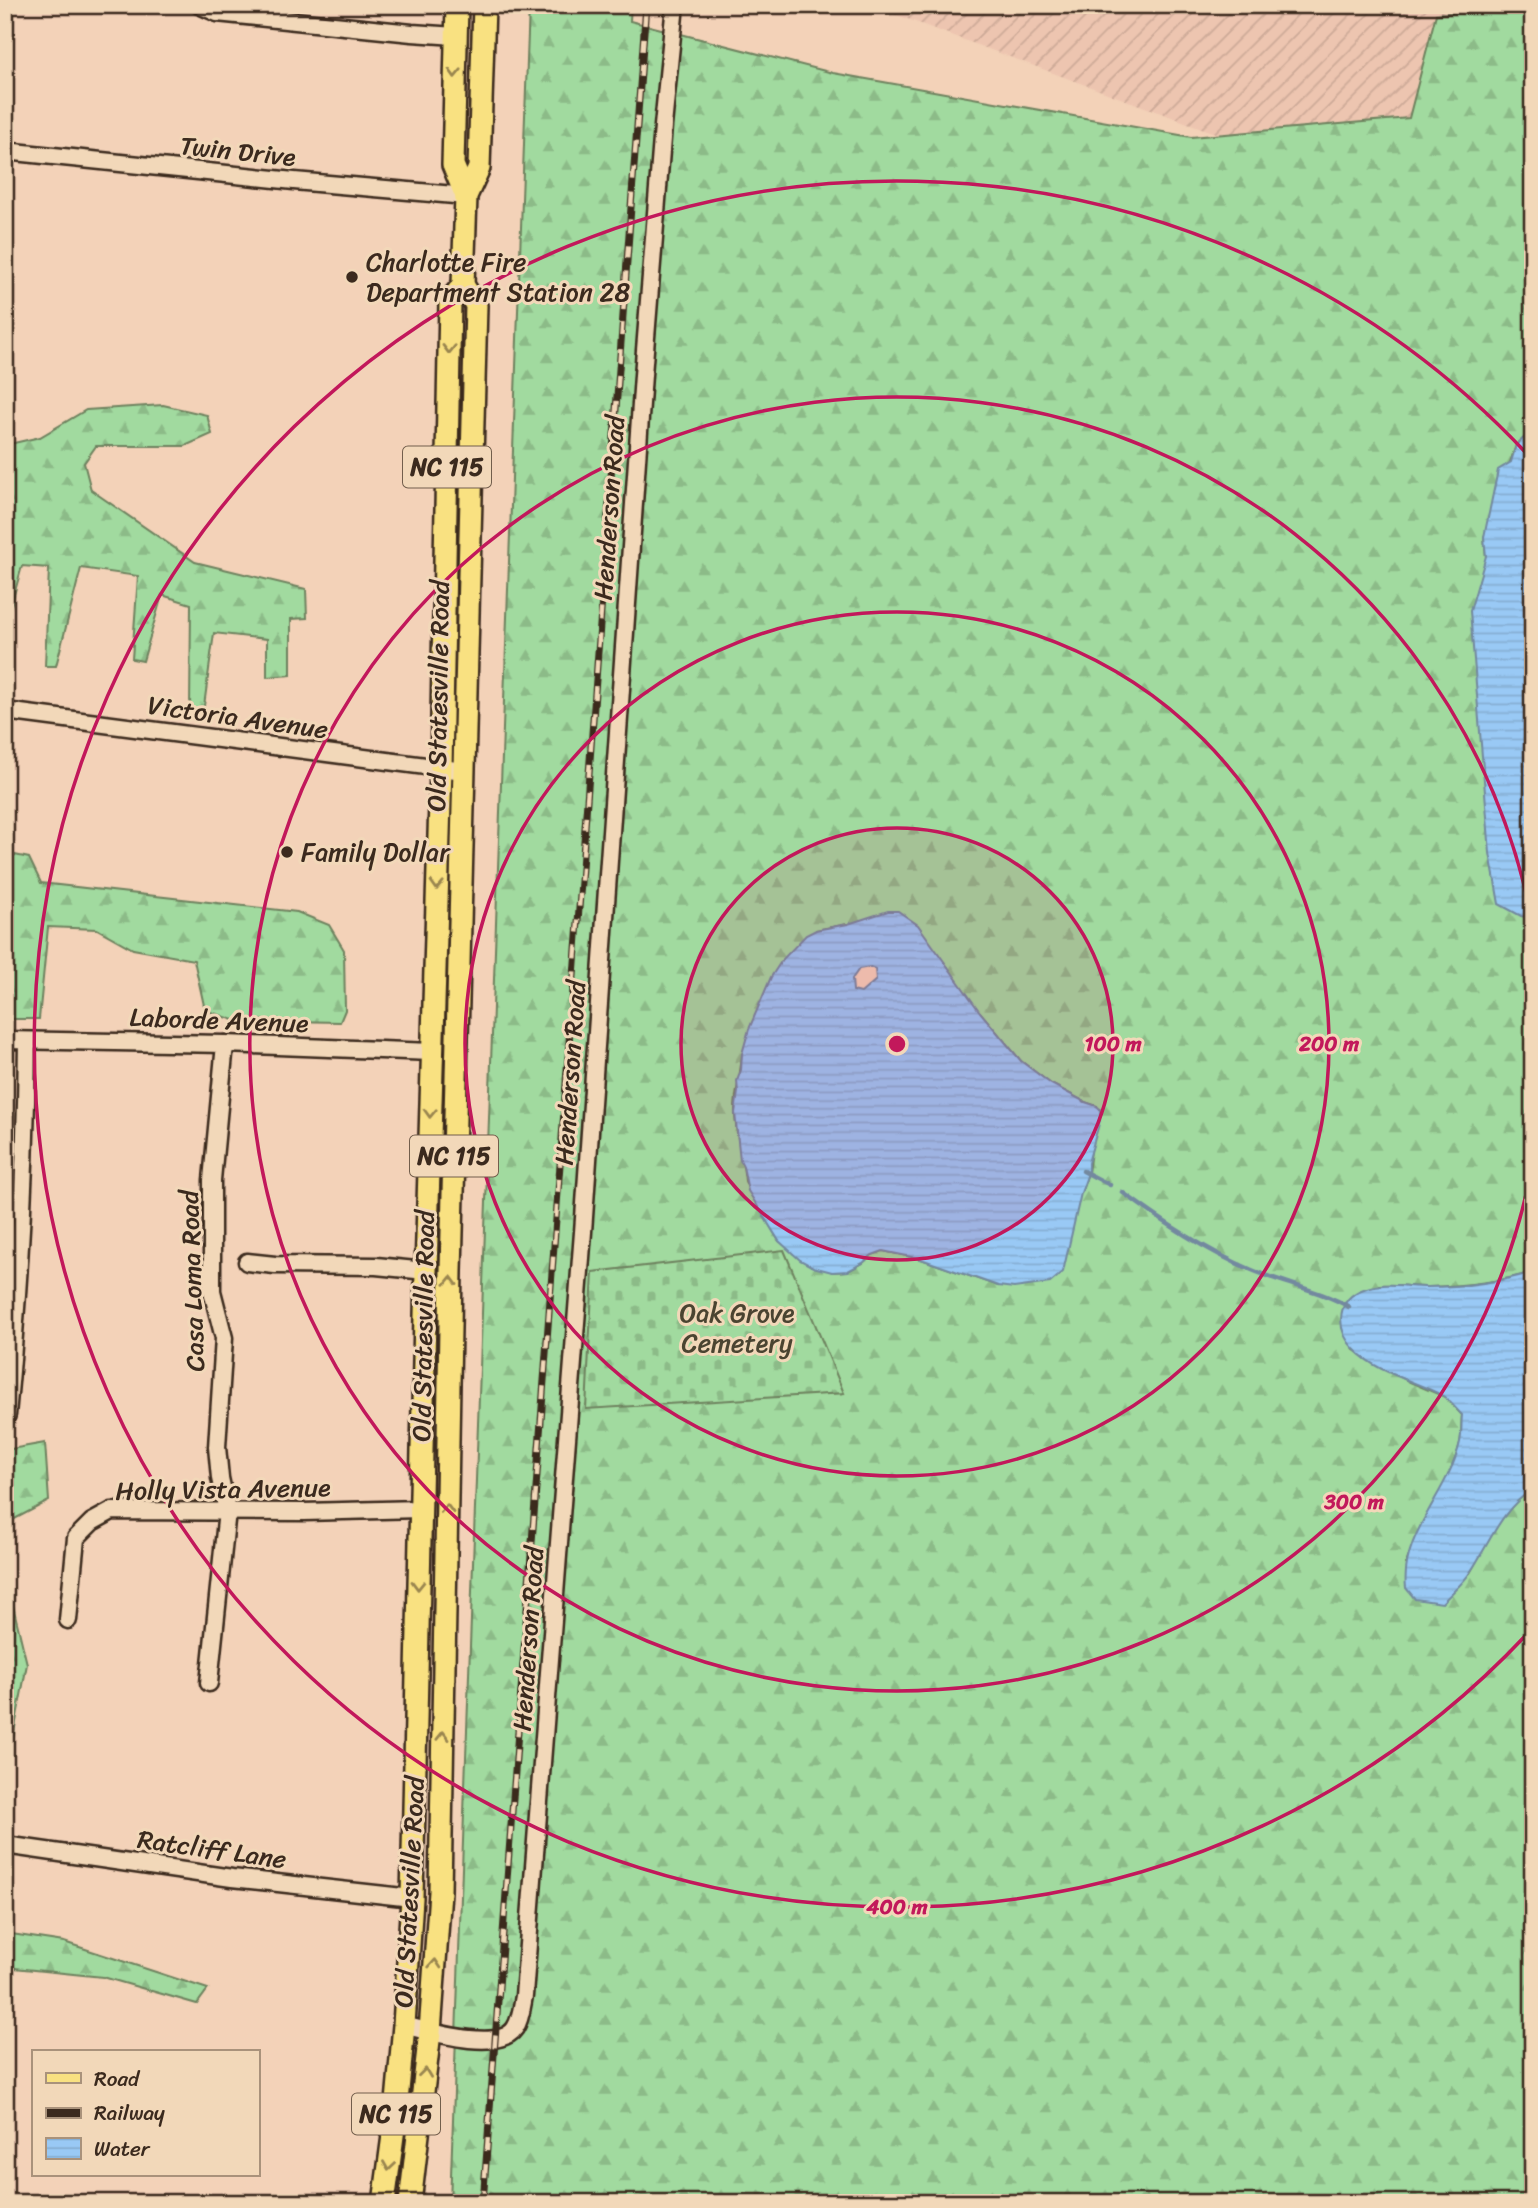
<svg xmlns="http://www.w3.org/2000/svg" width="1538" height="2208" font-family="Sriracha,sans-serif">
	<defs>
		<pattern id="industrial-furrows" width="10" height="10" patternUnits="userSpaceOnUse" patternTransform="scale(1.75)"><rect width="10" height="10" fill="#edc5b0"/><path d="M-1 1l2-2M0 10L10 0M9 11l2-2" fill="none" stroke="#cca997"/></pattern>
		<pattern id="forest-firs" width="22" height="20" patternUnits="userSpaceOnUse" patternTransform="scale(1.75)"><rect width="22" height="20" fill="#a1da9f"/><path d="M5 1l3.5 6h-7zM16 11l3.5 6h-7z" fill="#8cbb88"/></pattern>
		<pattern id="cemetery-stones" width="16" height="16" patternUnits="userSpaceOnUse" patternTransform="scale(1.75)"><rect width="16" height="16" fill="#a1da9f"/><path d="M2 7V4a2 2 0 0 1 4 0v3zM10 15v-3a2 2 0 0 1 4 0v3z" fill="#8cbb88"/></pattern>
		<pattern id="water-rules" width="6" height="5" patternUnits="userSpaceOnUse" patternTransform="scale(1.75)"><rect width="6" height="5" fill="#99c9f5"/><path d="M0 2.5h6" fill="none" stroke="#85add2"/></pattern>
	</defs>
	<rect width="100%" height="100%" fill="#f3d2b8"/>
	<filter id="ink" filterUnits="userSpaceOnUse"><feTurbulence type="fractalNoise" baseFrequency=".0143" numOctaves="2"/><feDisplacementMap in="SourceGraphic" scale="14" xChannelSelector="R" yChannelSelector="G"/><feConvolveMatrix kernelMatrix="1 2 1 2 8 2 1 2 1" color-interpolation-filters="sRGB"/></filter>
	<g filter="url(#ink)">
		<!-- industrial -->
		<path fill="url(#industrial-furrows)" d="M870 5H1533V251Z"/>
		<!-- forest -->
		<g fill="url(#forest-firs)" stroke="#6e825e" stroke-width="2" fill-rule="evenodd">
			<path d="M529 5H631L630 21 833 73 1191 137 1409 118 1436 14 1533 9V430L1516 445 1484 537 1521 916 1533 917V1272C1500 1282 1463 1286 1429 1287 1412 1287 1396 1284 1379 1285L1354 1350 1368 1360 1410 1382 1445 1397 1462 1415C1461 1424 1462 1434 1460 1443 1450 1484 1419 1522 1406 1564L1470 1573C1487 1543 1502 1508 1533 1489V2203H450ZM847 924 980 1012 1021 1061 1051 1084 1085 1102 1097 1106 1088 1173 1081 1193 998 1286 921 1259 883 1251 872 1255 863 1263 848 1271 832 1272 779 1241 749 1191 745 1181C743 1159 736 1137 735 1115 734 1094 741 1075 742 1054L816 930Z"/>
			<path d="M163 405 207 415 212 434 185 446H96L84 463 91 490 195 562 306 589 307 618 291 619V675L267 677V639L214 633 203 713 190 711 191 604 162 595 143 661 132 659 138 576 81 568 56 666H45L49 568 22 566 7 620H5V445L40 437 86 410Z"/>
			<path d="M5 853 29 858 41 883 297 912 329 925 344 950 345 1010 340 1022 234 1020 205 1010 194 960 133 949 97 929 48 927 39 1019H5Z"/>
			<path d="M45 1443 49 1501 5 1524V1450Z"/>
			<path d="M5 1551 7 1581 27 1664 8 1764H5Z"/>
			<path d="M5 1933 64 1942 208 1989 197 2004 103 1977 5 1967Z"/>
		</g>
		<!-- cemetery -->
		<path fill="url(#cemetery-stones)" stroke="#6e825e" stroke-width="2" d="M784 1250 844 1393 586 1409 593 1272Z"/>
		<!-- water -->
		<g fill="url(#water-rules)" stroke="#73899f" stroke-width="2" fill-rule="evenodd">
			<path d="M1533 430V917L1521 916 1499 904 1490 853 1470 611 1486 556 1484 537 1498 470 1511 462 1516 445Z"/>
			<path d="M888 911H898L918 925 980 1012 1021 1061 1051 1084 1085 1102 1097 1106 1100 1109V1120L1088 1163V1173L1081 1193 1063 1272 1050 1283 1014 1288 998 1286 921 1259 883 1251 872 1255 863 1263 848 1271 832 1272 813 1267 800 1260 779 1241 748 1191 743 1166 740 1160 735 1113 738 1092 737 1081 741 1070 742 1054 749 1029 771 977 782 960 806 935 816 930 848 924ZM870 967 875 969 876 980 861 993 853 991 852 979 859 969Z"/>
			<path d="M1533 1272V1489C1502 1508 1490 1542 1471 1571 1464 1583 1451 1593 1442 1603L1415 1599 1406 1588C1400 1534 1449 1493 1460 1442 1462 1434 1461 1424 1462 1415 1456 1409 1450 1401 1443 1396 1416 1381 1376 1373 1354 1349 1337 1332 1335 1303 1359 1291 1381 1280 1404 1287 1427 1287 1462 1287 1500 1282 1533 1272Z"/>
		</g>
		<g fill="none" stroke-linecap="round" stroke-linejoin="round">
			<!-- stream -->
			<g stroke="#73899f" stroke-width="4.5">
				<path d="M1083 1171 1110 1185"/>
				<path d="M1122 1192C1162 1221 1206 1251 1252 1270 1282 1283 1322 1291 1349 1307"/>
			</g>
			<!-- minor casing -->
			<g stroke="#3b2a1e" stroke-width="21">
				<g id="minor">
					<path d="M199 5 217 13 412 33 456 36"/>
					<path d="M5 151 294 181 466 196"/>
					<path d="M5 711 464 771"/>
					<path d="M5 1040 225 1044 432 1052"/>
					<path d="M247 1262 275 1265 376 1266 426 1271"/>
					<path d="M7 1415C19 1290 26 1165 27 1041"/>
					<path d="M68 1620 76 1538 92 1522 112 1511 304 1512 420 1509"/>
					<path d="M209 1683 227 1511 220 1478 217 1447 224 1338 212 1291V1180L225 1044"/>
					<path d="M5 1845 232 1878 412 1898"/>
					<path d="M404 2025C428 2031 499 2053 515 2028 521 2019 522 2006 524 1996L583 1232 643 375 663 126 675 5"/>
				</g>
			</g>
			<!-- major casing -->
			<g stroke="#3b2a1e" stroke-width="26">
				<g id="major">
					<path d="M457 5 453 165 466 196"/>
					<path d="M384 2203 396 2113 404 2025 412 1898 426 1271 441 768 450 301 463 285 466 196 479 168 484 5"/>
					<path d="M410 2203 430 2032 440 1892 451 1271 476 305 463 285"/>
				</g>
			</g>
			<!-- minor -->
			<use href="#minor" stroke="#f2d8b9" stroke-width="16"/>
			<!-- major -->
			<use href="#major" stroke="#f9e181" stroke-width="21"/>
			<!-- rail casing -->
			<g stroke="#3b2a1e" stroke-width="7">
				<path id="rail" d="M483 2203 646 5"/>
			</g>
			<!-- rail -->
			<use href="#rail" stroke="#f2d8b9" stroke-width="4.5" stroke-dasharray="13" stroke-linecap="butt"/>
		</g>
		<!-- one-way arrows -->
		<defs><path id="oneway-chevron" d="M-2-3.5L2.5 0L-2 3.5" fill="none" stroke-width="1.6" stroke-linecap="round" stroke-linejoin="round" transform="scale(1.75)"/></defs>
		<g stroke="#9a8650">
			<use href="#oneway-chevron" transform="translate(455 73) rotate(92)"/>
			<use href="#oneway-chevron" transform="translate(449 349) rotate(91)"/>
			<use href="#oneway-chevron" transform="translate(437 885) rotate(92)"/>
			<use href="#oneway-chevron" transform="translate(430 1113) rotate(92)"/>
			<use href="#oneway-chevron" transform="translate(451 1281) rotate(-89)"/>
			<use href="#oneway-chevron" transform="translate(447 1509) rotate(-89)"/>
			<use href="#oneway-chevron" transform="translate(418 1585) rotate(91)"/>
			<use href="#oneway-chevron" transform="translate(443 1736) rotate(-89)"/>
			<use href="#oneway-chevron" transform="translate(435 1964) rotate(-86)"/>
			<use href="#oneway-chevron" transform="translate(425 2073) rotate(-83)"/>
			<use href="#oneway-chevron" transform="translate(389 2166) rotate(98)"/>
		</g>
	</g>
	<!-- distance rings -->
	<circle cx="897" cy="1044" r="216" fill="#c2185b" fill-opacity=".12"/>
	<g fill="none" stroke="#c2185b" stroke-width="3.5">
		<circle cx="897" cy="1044" r="216"/>
		<circle cx="897" cy="1044" r="432"/>
		<path d="M1532 1167A647 647 0 1 1 1532 921"/>
		<path d="M1528 1633A863 863 0 1 1 1528 455"/>
	</g>
	<!-- markers -->
	<g fill="#3b2a1e" stroke="#f2d8b9" stroke-width="2.5">
		<circle cx="352" cy="277" r="7"/>
		<circle cx="287" cy="852" r="7"/>
	</g>
	<g text-anchor="middle" stroke-width="6" stroke-linejoin="round" paint-order="stroke">
		<!-- shield labels -->
		<g fill="#f2d8b9" stroke="#725e4c" stroke-width="2">
			<rect x="403" y="446.5" width="88" height="41" rx="5"/>
			<rect x="410" y="1135.5" width="88" height="41" rx="5"/>
			<rect x="352" y="2093.5" width="88" height="41" rx="5"/>
		</g>
		<g font-size="24" font-weight="bold" fill="#3b2a1e">
			<text x="447" y="475">NC 115</text>
			<text x="454" y="1164">NC 115</text>
			<text x="396" y="2122">NC 115</text>
		</g>
		<!-- street labels -->
		<g font-size="26" fill="#3b2a1e" stroke="#f2d8b9">
			<text transform="translate(238 151) rotate(6)" y="9">Twin Drive</text>
			<text transform="translate(609 508) rotate(-86)" y="9">Henderson Road</text>
			<text transform="translate(438 696) rotate(-89)" y="9">Old Statesville Road</text>
			<text transform="translate(238 717) rotate(8)" y="9">Victoria Avenue</text>
			<text transform="translate(219 1020) rotate(2)" y="9">Laborde Avenue</text>
			<text transform="translate(570 1073) rotate(-86)" y="9">Henderson Road</text>
			<text transform="translate(192 1281) rotate(-92)" y="9">Casa Loma Road</text>
			<text transform="translate(423 1326) rotate(-89)" y="9">Old Statesville Road</text>
			<text transform="translate(223 1489) rotate(-1)" y="9">Holly Vista Avenue</text>
			<text transform="translate(528 1639) rotate(-86)" y="9">Henderson Road</text>
			<text transform="translate(212 1849) rotate(8)" y="9">Ratcliff Lane</text>
			<text transform="translate(409 1892) rotate(-87)" y="9">Old Statesville Road</text>
		</g>
		<!-- poi labels -->
		<g font-size="26" fill="#3b2a1e" stroke="#f2d8b9" text-anchor="start">
			<text x="366" y="271">Charlotte Fire<tspan x="366" dy="30">Department Station 28</tspan></text>
			<text x="301" y="861">Family Dollar</text>
		</g>
		<!-- park labels -->
		<g font-size="26" fill="#4a4431" stroke="#f2d8b9">
			<text x="737" y="1322">Oak Grove<tspan x="737" dy="30">Cemetery</tspan></text>
		</g>
	</g>
	<circle cx="897" cy="1044" r="10" fill="#c2185b" stroke="#f2d8b9" stroke-width="3.5"/>
	<g font-size="21" text-anchor="middle" font-weight="bold" fill="#c2185b" stroke="#f2d8b9" stroke-width="6" stroke-linejoin="round" paint-order="stroke">
		<text x="1113" y="1051">100 m</text>
		<text x="1329" y="1051">200 m</text>
		<text x="1354" y="1509">300 m</text>
		<text x="897" y="1914">400 m</text>
	</g>
	<!-- margin -->
	<rect width="1538" height="2208" fill="none" stroke="#f2d8b9" stroke-width="28"/>
	<rect x="14" y="14" width="1510" height="2180" fill="none" stroke="#3b2a1e" stroke-width="2.5" filter="url(#ink)"/>
	<!-- legend -->
	<rect x="32" y="2050" width="228" height="126" fill="#f2d8b9" stroke="#a9927b" stroke-width="2"/>
	<rect x="46" y="2073" width="35" height="10" fill="#f9e181" stroke="#a9927b" stroke-width="2"/>
	<text x="94" y="2086" font-size="21" fill="#3b2a1e">Road</text>
	<rect x="46" y="2108" width="35" height="10" fill="#3b2a1e" stroke="#a9927b" stroke-width="2"/>
	<text x="94" y="2120" font-size="21" fill="#3b2a1e">Railway</text>
	<rect x="46" y="2138" width="35" height="21" fill="url(#water-rules)" stroke="#a9927b" stroke-width="2"/>
	<text x="94" y="2156" font-size="21" fill="#3b2a1e">Water</text>
</svg>
